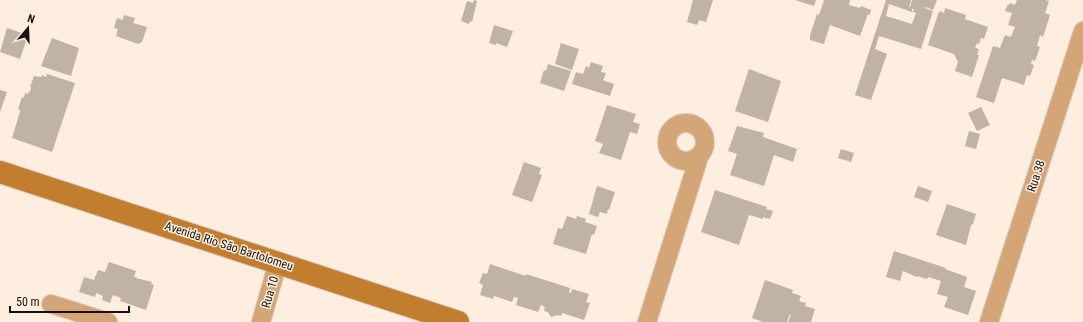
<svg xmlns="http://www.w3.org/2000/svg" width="1083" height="322" font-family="'Roboto Condensed',sans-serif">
	<rect width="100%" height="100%" fill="#fdeee0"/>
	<!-- building -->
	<g fill="#c0b2a4" fill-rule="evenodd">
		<path d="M474 0 477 1 472 22 470 21 469 24 461 21 467 1 473 3Z"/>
		<path d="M693 0H713L706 22 699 20 697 25 687 22Z"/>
		<path d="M795 0H816L814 6Z"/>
		<path d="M824 0H850L849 5 860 8 861 6 871 10 870 15 868 14 860 36 830 25 824 44 810 40V35L817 14 819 15Z"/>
		<path d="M886 0H911L909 7H910L912 0H937L933 10 926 7 925 8 933 11 921 49 879 36 875 49 887 54 871 100 855 95ZM889 4 912 12V9H914L913 12 916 13 912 24 886 16Z"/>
		<path d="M1017 0H1045L1049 1 1045 13 1050 15 1043 37 1040 35 1037 46 1040 47 1035 61 1032 60 1031 64 1034 65 1030 76 1027 75 1024 85 1002 78 994 103 976 97 993 46 1000 48 1005 35 1011 37 1015 27 1008 25 1012 13 1005 11 1008 4 1009 5 1010 3 1015 5Z"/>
		<path d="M945 8 966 15 965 19 988 27 984 39 981 38 979 44 977 43 975 48 979 49 977 55H979L972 77 955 71 958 62 954 54 928 45 938 14 940 11 944 13Z"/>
		<path d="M124 15 135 18 133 23 147 27 142 42 138 44 116 36 118 29 114 28 117 18 123 20Z"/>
		<path d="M494 25 513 31 507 47 496 43V45L489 43Z"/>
		<path d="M7 28 28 35 20 59 0 52Z"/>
		<path d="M52 38 79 48 71 76 41 66Z"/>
		<path d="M561 43 579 49 572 70 555 64Z"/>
		<path d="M591 62 603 66 601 72 606 73 603 80 614 84 610 96 572 84 576 72 583 74 586 66 589 68Z"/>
		<path d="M548 64 571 71 564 91 540 83 544 70 546 71Z"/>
		<path d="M749 69 781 81 768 122 735 111Z"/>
		<path d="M47 74 75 83 52 152 12 138 20 112V110L18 109 22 97 24 98 25 93 28 94 29 91 30 92 31 87H30L34 76 41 77 42 75 46 77Z"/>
		<path d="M0 90 7 92 0 112Z"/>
		<path d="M607 105 636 114 633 122 640 124 637 134 630 132 621 160 599 153 603 144 595 141Z"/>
		<path d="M981 107 990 125 977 131 968 113Z"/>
		<path d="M737 126 764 133 763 137 797 149 793 162 774 155 764 186 730 175 737 154 728 151Z"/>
		<path d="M969 131 980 134 976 149 965 146Z"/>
		<path d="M841 149 854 153 851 162 838 158Z"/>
		<path d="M524 162 541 168 539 174 542 175 532 202 512 195Z"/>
		<path d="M597 186 615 192 609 210 608 209 607 214 600 212 598 217 589 214Z"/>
		<path d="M918 186 932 191 928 202 914 197Z"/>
		<path d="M715 190 767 207 766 209 773 211 770 219 763 217V219L749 215 739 245 701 232Z"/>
		<path d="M947 204 976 214 973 224 971 225 966 245 936 235Z"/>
		<path d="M567 216 576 219 577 216 586 219 585 222 597 226 594 235 592 234 586 254 553 244 558 228 562 229Z"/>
		<path d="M894 251 946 268 945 269 967 277 964 287 976 291 968 315 944 307 948 297 937 294 941 281 928 277 927 279 918 276 917 277 903 271 900 281 886 277Z"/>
		<path d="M109 262 136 271 134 277H137L136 278 152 282 151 284 154 285 146 310 120 301 121 298 113 295 110 303 102 300 103 296 96 293 95 297 79 292 84 277 94 280 98 270 105 272Z"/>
		<path d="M490 264 526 276V274L570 288 569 292 571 293 572 289 589 294 586 302 590 303 584 320 562 313 561 316 557 315 551 317 548 312 544 311 545 307 541 305 538 312 516 305 518 298 514 297 512 302 494 296 493 299 480 295 483 285 479 283 483 273 487 274Z"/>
		<path d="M765 280 793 290 792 293 801 296 799 301 806 303 805 306 815 309 811 322H788L791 315 790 314 787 322H763L752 318Z"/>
	</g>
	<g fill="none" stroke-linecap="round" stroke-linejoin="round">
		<!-- street casing -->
		<g stroke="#d8cbbe" stroke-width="20">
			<g id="street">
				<circle cx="686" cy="142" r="19"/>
				<path d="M51 304 108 322"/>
				<path d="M261 322 278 262"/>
				<path d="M647 322 699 157"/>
				<path d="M989 322 1083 31"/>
			</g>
		</g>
		<!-- secondary casing -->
		<g stroke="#d8cbbe" stroke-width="24">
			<path id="secondary" d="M0 172 458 322"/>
		</g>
		<!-- street -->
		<use href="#street" stroke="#d4a576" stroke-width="18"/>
		<!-- secondary -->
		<use href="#secondary" stroke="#c27d2e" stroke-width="22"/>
	</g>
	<g text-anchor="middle" stroke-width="3" stroke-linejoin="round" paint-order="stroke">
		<!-- street labels -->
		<g font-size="12" fill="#17120d" stroke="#fdeee0">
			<text transform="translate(1036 176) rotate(-72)" y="4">Rua 38</text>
			<text transform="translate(229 246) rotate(18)" y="4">Avenida Rio São Bartolomeu</text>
			<text transform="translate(270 292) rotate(-74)" y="4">Rua 10</text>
		</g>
	</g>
	<!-- north arrow -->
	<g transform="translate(28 28) rotate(19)" stroke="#fdeee0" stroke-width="3" paint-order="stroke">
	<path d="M0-3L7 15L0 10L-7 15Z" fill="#17120d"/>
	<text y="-6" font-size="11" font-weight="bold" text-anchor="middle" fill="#17120d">N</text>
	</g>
	<!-- scale -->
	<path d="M10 306v6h119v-6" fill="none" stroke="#17120d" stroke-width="2"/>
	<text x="16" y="306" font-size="12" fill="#17120d" stroke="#fdeee0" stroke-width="3" paint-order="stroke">50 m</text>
</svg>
